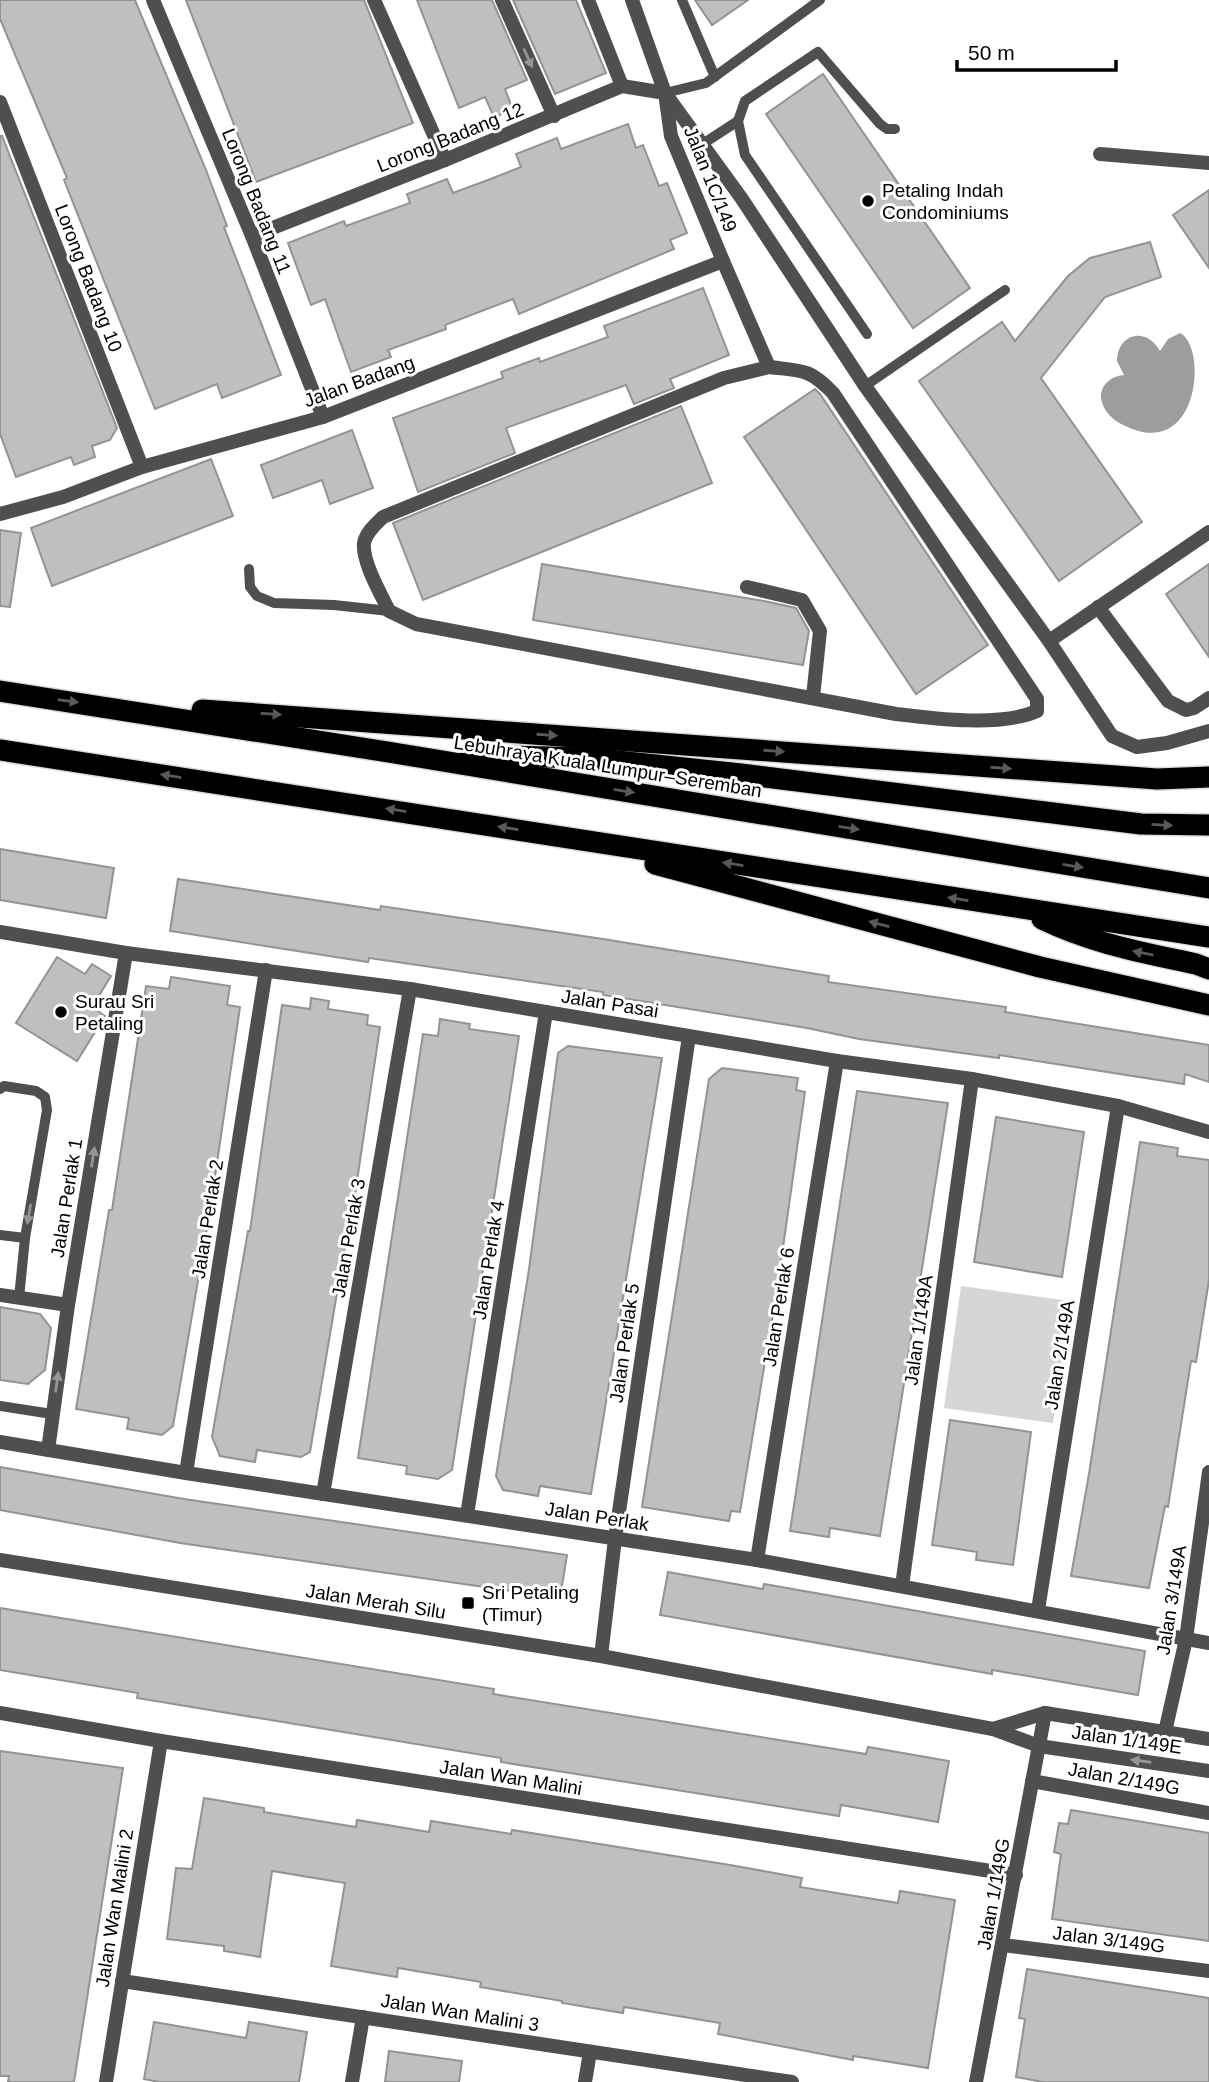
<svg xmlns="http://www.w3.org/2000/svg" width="1209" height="2082" font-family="Helvetica,sans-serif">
	<rect width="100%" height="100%" fill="#fff"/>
	<!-- green -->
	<path fill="#d6d6d6" d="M961 1286 1070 1301 1053 1423 944 1408Z"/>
	<!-- water -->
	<path fill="#9d9d9d" d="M1180 333C1209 347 1199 471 1116 421 1108 415 1100 405 1101 394 1103 382 1113 376 1124 375L1117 361C1118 332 1147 327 1160 351L1168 339Z"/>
	<!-- building -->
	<g fill="#bfbfbf" stroke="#939393" stroke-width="2">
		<path d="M0 0H135L206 170 227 226 224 227 281 375 222 398 217 384 155 409 64 180 67 178 0 19Z"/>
		<path d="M186 0H364L413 123 256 182Z"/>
		<path d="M417 0H492L527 80 505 89 513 110 494 117 485 97 459 108Z"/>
		<path d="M513 0H576L606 73 555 94Z"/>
		<path d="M695 0H748L712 25Z"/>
		<path d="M823 74 970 288 913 328 766 114Z"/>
		<path d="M628 124 636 148 643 145 659 186 667 183 687 233 670 240 674 249 519 314 513 299 445 325 446 329 388 350 391 357 351 372 325 299 311 305 288 243 344 221 346 226 410 203 407 194 447 179 453 193 488 180 521 167 516 154 557 138 561 149Z"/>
		<path d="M0 136H2L117 428 110 440 92 446 95 457 74 465 71 457 16 477 0 434Z"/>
		<path d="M1209 190V268L1173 215Z"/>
		<path d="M1150 242 1161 277 1105 297 1041 378 1142 522 1059 581 919 381 1002 322 1015 341 1068 276 1090 258Z"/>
		<path d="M703 288 729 355 670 379 674 388 634 404 626 385 506 428 515 453 418 492 393 418 503 378 501 372 539 358 540 362 608 337 604 326Z"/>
		<path d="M815 389 820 394 988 645 916 694 744 437Z"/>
		<path d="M681 406 712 483 423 600 393 523Z"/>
		<path d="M352 430 373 488 330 504 322 480 273 498 261 465Z"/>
		<path d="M211 459 233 516 52 586 31 528Z"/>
		<path d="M0 530 21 533 10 607 0 606Z"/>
		<path d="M542 564 764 601 796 608 809 631 803 665 533 620Z"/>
		<path d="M1209 564V657L1166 594Z"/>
		<path d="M0 849 114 868 106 918 0 900Z"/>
		<path d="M178 879 380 910 381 906 603 939 829 976 828 982 1006 1007 1005 1012 1209 1045V1082L1185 1074 1184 1084 999 1055V1058L859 1039 807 1028 603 995V992L390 961 369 958 368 962 170 931Z"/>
		<path d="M57 957 85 974 92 964 111 976 92 1007 105 1016 77 1061 16 1023Z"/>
		<path d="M171 977 230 986 227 1005 240 1007 209 1217 173 1426 162 1435 127 1429 129 1418 76 1409 109 1210H112L146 986 169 989Z"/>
		<path d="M311 998 329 1001 328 1009 368 1015 367 1025 380 1027 348 1241 346 1240 310 1452 301 1457 257 1450 255 1462 220 1456 212 1437 248 1231H250L282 1005 310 1009Z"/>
		<path d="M440 1019 470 1024 469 1029 519 1036 452 1470 438 1479 406 1474 407 1466 358 1458 423 1034 438 1036Z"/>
		<path d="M568 1046 662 1058 591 1494 540 1486 538 1496 503 1490 496 1476 529 1269 558 1053Z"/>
		<path d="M722 1068 798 1078 796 1090 805 1092 777 1290 740 1512 731 1511 729 1521 642 1507 709 1079Z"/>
		<path d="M857 1091 948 1103 880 1536 830 1528 829 1537 790 1531Z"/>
		<path d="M996 1117 1084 1132 1062 1277 974 1262Z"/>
		<path d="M1140 1142 1178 1148 1177 1156 1209 1160V1280L1196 1362 1191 1361 1168 1507 1165 1506 1149 1588 1071 1576 1089 1474Z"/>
		<path d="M0 1307 40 1314 51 1328 45 1370 28 1384 0 1380Z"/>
		<path d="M950 1420 1031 1432 1013 1565 976 1560 977 1552 932 1545Z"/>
		<path d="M0 1467 184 1499 567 1555 560 1598 180 1543 0 1510Z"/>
		<path d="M668 1572 763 1589 764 1584 1145 1651 1138 1695 992 1670V1674L660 1615Z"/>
		<path d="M0 1608 494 1689 493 1694 866 1754 868 1747 949 1761 938 1822 841 1805 839 1816 501 1762V1758L137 1698 138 1693 0 1670Z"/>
		<path d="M0 1751 123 1768 74 2082H8L9 2076H0Z"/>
		<path d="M204 1798 264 1808V1812L356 1827 357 1820 429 1832 431 1821 511 1834 512 1830 730 1865 802 1878 800 1887 898 1903 900 1891 955 1900 928 2068 853 2056V2060L718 2034 720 2023 624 2007 623 2013 562 2003V2001L480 1987 481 1982 398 1968 397 1977 331 1966 345 1883 272 1871 260 1957 224 1951V1946L167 1939 176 1868 192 1869Z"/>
		<path d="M1071 1810 1209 1833V1941L1052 1919 1061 1854 1054 1852 1059 1823 1068 1824Z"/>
		<path d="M1027 1969 1209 1998V2082H1043L1016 2077 1025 2019 1019 2018Z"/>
		<path d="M154 2022 246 2038 249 2022 307 2032 299 2082H159L144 2079Z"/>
		<path d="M389 2051 462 2061 459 2082H385Z"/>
	</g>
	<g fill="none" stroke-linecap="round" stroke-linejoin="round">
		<!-- motorway casing -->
		<g stroke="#dbdbdb" stroke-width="24">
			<g id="motorway">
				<path d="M0 691 388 752 1209 888"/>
				<path d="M202 710 1157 779 1209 777"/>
				<path d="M0 750 1209 937"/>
				<path d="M470 755 589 758 741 774 1141 824 1209 825"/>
				<path d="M655 864 1040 967 1209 1005"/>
				<path d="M1042 919C1094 944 1141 952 1196 964L1209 969"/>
			</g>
		</g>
		<!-- service -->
		<g stroke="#4f4f4f" stroke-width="10">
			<path d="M682 0 715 77"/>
			<path d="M665 93 706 83 820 0"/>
			<path d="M701 145 738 121"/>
			<path d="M867 334 745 155 738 121 745 101 818 52 880 124 887 129H895"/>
			<path d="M865 386 1005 290"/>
			<path d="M249 569 250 587 257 596 274 603 334 605 389 611"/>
			<path d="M0 1089 4 1086 36 1091 45 1097 47 1110 25 1238 19 1298"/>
			<path d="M0 1235 25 1238"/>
			<path d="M0 1406 52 1414"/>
		</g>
		<!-- minor -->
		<g stroke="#4f4f4f" stroke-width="14">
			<path d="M153 0 252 236 323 417"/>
			<path d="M374 0 445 160"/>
			<path d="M502 0 554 116"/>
			<path d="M588 0 622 86"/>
			<path d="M0 102 142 467"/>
			<path d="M1100 154 1209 163"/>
			<path d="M252 236 445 160 622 86 665 93 742 199 865 386 1049 641 1209 532"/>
			<path d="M723 261 769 367"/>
			<path d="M769 367C802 371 809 368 833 393L1037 699V711C1000 727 936 719 896 714L416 624 389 611C381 594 362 562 364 543 366 532 376 524 383 517L724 378Z"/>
			<path d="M747 587 802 600 820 631 813 697"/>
			<path d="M1098 607 1168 701 1186 710 1194 708 1209 698"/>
			<path d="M1049 641 1112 736 1137 747 1167 743 1209 731"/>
			<path d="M0 932 126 953 410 989 837 1061 972 1079 1118 1106 1209 1132"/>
			<path d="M0 1295 68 1305"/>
			<path d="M0 1442 186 1473 757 1560 1209 1643"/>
			<path d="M48 1450 68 1305 126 953"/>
			<path d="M186 1473 266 970"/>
			<path d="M323 1494 410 989"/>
			<path d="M467 1515 546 1012"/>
			<path d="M757 1560 837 1061"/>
			<path d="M902 1586 972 1079"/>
			<path d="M1038 1610 1118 1106"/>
			<path d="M601 1656 615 1539 689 1036"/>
			<path d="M0 1713 161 1741 1016 1875"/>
			<path d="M1165 1732 1186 1639 1209 1472"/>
			<path d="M1032 1781 1209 1813"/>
			<path d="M1003 1945 1209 1971"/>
			<path d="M122 1981 792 2082"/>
			<path d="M106 2082 161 1741"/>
			<path d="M352 2082 363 2017"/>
			<path d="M585 2082 590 2052"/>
			<path d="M976 2082 1045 1713"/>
		</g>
		<!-- tertiary -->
		<g stroke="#4f4f4f" stroke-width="14">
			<path d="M0 514 63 497 142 467 323 417 723 261 671 136 665 93 632 0"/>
			<path d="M0 1560 601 1656 993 1729 1039 1746 1209 1771"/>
			<path d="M993 1729 1045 1713 1209 1739"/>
		</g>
		<!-- motorway -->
		<use href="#motorway" stroke="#000" stroke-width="21"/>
	</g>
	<!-- one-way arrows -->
	<defs><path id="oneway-solid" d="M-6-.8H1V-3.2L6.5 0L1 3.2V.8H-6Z" transform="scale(1.75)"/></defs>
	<g fill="#959595">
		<use href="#oneway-solid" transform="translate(528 58) rotate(66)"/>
		<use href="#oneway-solid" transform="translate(93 1157) rotate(-81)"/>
		<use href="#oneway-solid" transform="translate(29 1214) rotate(100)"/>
		<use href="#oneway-solid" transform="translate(57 1382) rotate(-82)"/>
		<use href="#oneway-solid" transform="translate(1141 1761) rotate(-172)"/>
	</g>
	<g fill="#595959">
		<use href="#oneway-solid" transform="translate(68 701) rotate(8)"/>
		<use href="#oneway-solid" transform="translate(271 714) rotate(4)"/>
		<use href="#oneway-solid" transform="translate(547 735) rotate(4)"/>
		<use href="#oneway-solid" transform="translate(774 751) rotate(4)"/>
		<use href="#oneway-solid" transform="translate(1001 768) rotate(4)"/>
		<use href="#oneway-solid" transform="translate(171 776) rotate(-171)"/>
		<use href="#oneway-solid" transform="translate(624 791) rotate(9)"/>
		<use href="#oneway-solid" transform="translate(396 810) rotate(-171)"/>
		<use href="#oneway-solid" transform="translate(1162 825) rotate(3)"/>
		<use href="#oneway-solid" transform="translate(508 828) rotate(-171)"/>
		<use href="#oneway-solid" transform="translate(849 828) rotate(9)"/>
		<use href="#oneway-solid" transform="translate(733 864) rotate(-171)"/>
		<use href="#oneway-solid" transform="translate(1073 866) rotate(9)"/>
		<use href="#oneway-solid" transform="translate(958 899) rotate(-171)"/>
		<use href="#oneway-solid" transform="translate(879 924) rotate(-165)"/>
		<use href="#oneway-solid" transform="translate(1143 953) rotate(-169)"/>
	</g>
	<!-- markers -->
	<g fill="#000" stroke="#fff" stroke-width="2.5">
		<circle cx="868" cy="201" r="7"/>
		<circle cx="61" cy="1012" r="7"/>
		<rect x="461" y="1596" width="14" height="14" rx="3.5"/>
	</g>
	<g text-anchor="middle" stroke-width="6" stroke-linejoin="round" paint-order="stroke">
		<!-- street labels -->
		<g font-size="19" fill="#000" stroke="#fff">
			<text transform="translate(450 137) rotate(-22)" y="7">Lorong Badang 12</text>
			<text transform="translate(711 179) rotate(68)" y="7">Jalan 1C/149</text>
			<text transform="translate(257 201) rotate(68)" y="7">Lorong Badang 11</text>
			<text transform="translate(89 278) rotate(69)" y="7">Lorong Badang 10</text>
			<text transform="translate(359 381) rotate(-20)" y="7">Jalan Badang</text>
			<text transform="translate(608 766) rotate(9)" y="7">Lebuhraya Kuala Lumpur–Seremban</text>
			<text transform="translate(610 1003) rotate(9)" y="7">Jalan Pasai</text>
			<text transform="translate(66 1198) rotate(-81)" y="7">Jalan Perlak 1</text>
			<text transform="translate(207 1219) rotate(-81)" y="7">Jalan Perlak 2</text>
			<text transform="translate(348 1238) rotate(-80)" y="7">Jalan Perlak 3</text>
			<text transform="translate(488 1260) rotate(-81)" y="7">Jalan Perlak 4</text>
			<text transform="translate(778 1307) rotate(-81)" y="7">Jalan Perlak 6</text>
			<text transform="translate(918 1330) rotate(-82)" y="7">Jalan 1/149A</text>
			<text transform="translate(624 1343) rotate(-82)" y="7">Jalan Perlak 5</text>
			<text transform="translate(1059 1355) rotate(-81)" y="7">Jalan 2/149A</text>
			<text transform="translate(597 1516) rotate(9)" y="7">Jalan Perlak</text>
			<text transform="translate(1171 1600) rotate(-81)" y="7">Jalan 3/149A</text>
			<text transform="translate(376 1601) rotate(9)" y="7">Jalan Merah Silu</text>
			<text transform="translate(1127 1739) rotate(8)" y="7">Jalan 1/149E</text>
			<text transform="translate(511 1777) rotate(9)" y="7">Jalan Wan Malini</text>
			<text transform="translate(1124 1778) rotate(10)" y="7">Jalan 2/149G</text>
			<text transform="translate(993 1894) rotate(-80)" y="7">Jalan 1/149G</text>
			<text transform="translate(114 1908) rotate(-81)" y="7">Jalan Wan Malini 2</text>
			<text transform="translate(1109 1939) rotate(7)" y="7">Jalan 3/149G</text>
			<text transform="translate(460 2012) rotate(9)" y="7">Jalan Wan Malini 3</text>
		</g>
		<!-- poi labels -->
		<g font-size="19" fill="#000" stroke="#fff" text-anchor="start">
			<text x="882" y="197">Petaling Indah<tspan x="882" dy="22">Condominiums</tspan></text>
			<text x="75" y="1008">Surau Sri<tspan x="75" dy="22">Petaling</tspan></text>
			<text x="482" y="1599">Sri Petaling<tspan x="482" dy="22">(Timur)</tspan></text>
		</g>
	</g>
	<!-- scale -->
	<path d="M957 60v10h159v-10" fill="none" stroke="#000000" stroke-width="3.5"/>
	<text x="968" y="60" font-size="21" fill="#000000" stroke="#ffffff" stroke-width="5" paint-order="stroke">50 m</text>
</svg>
